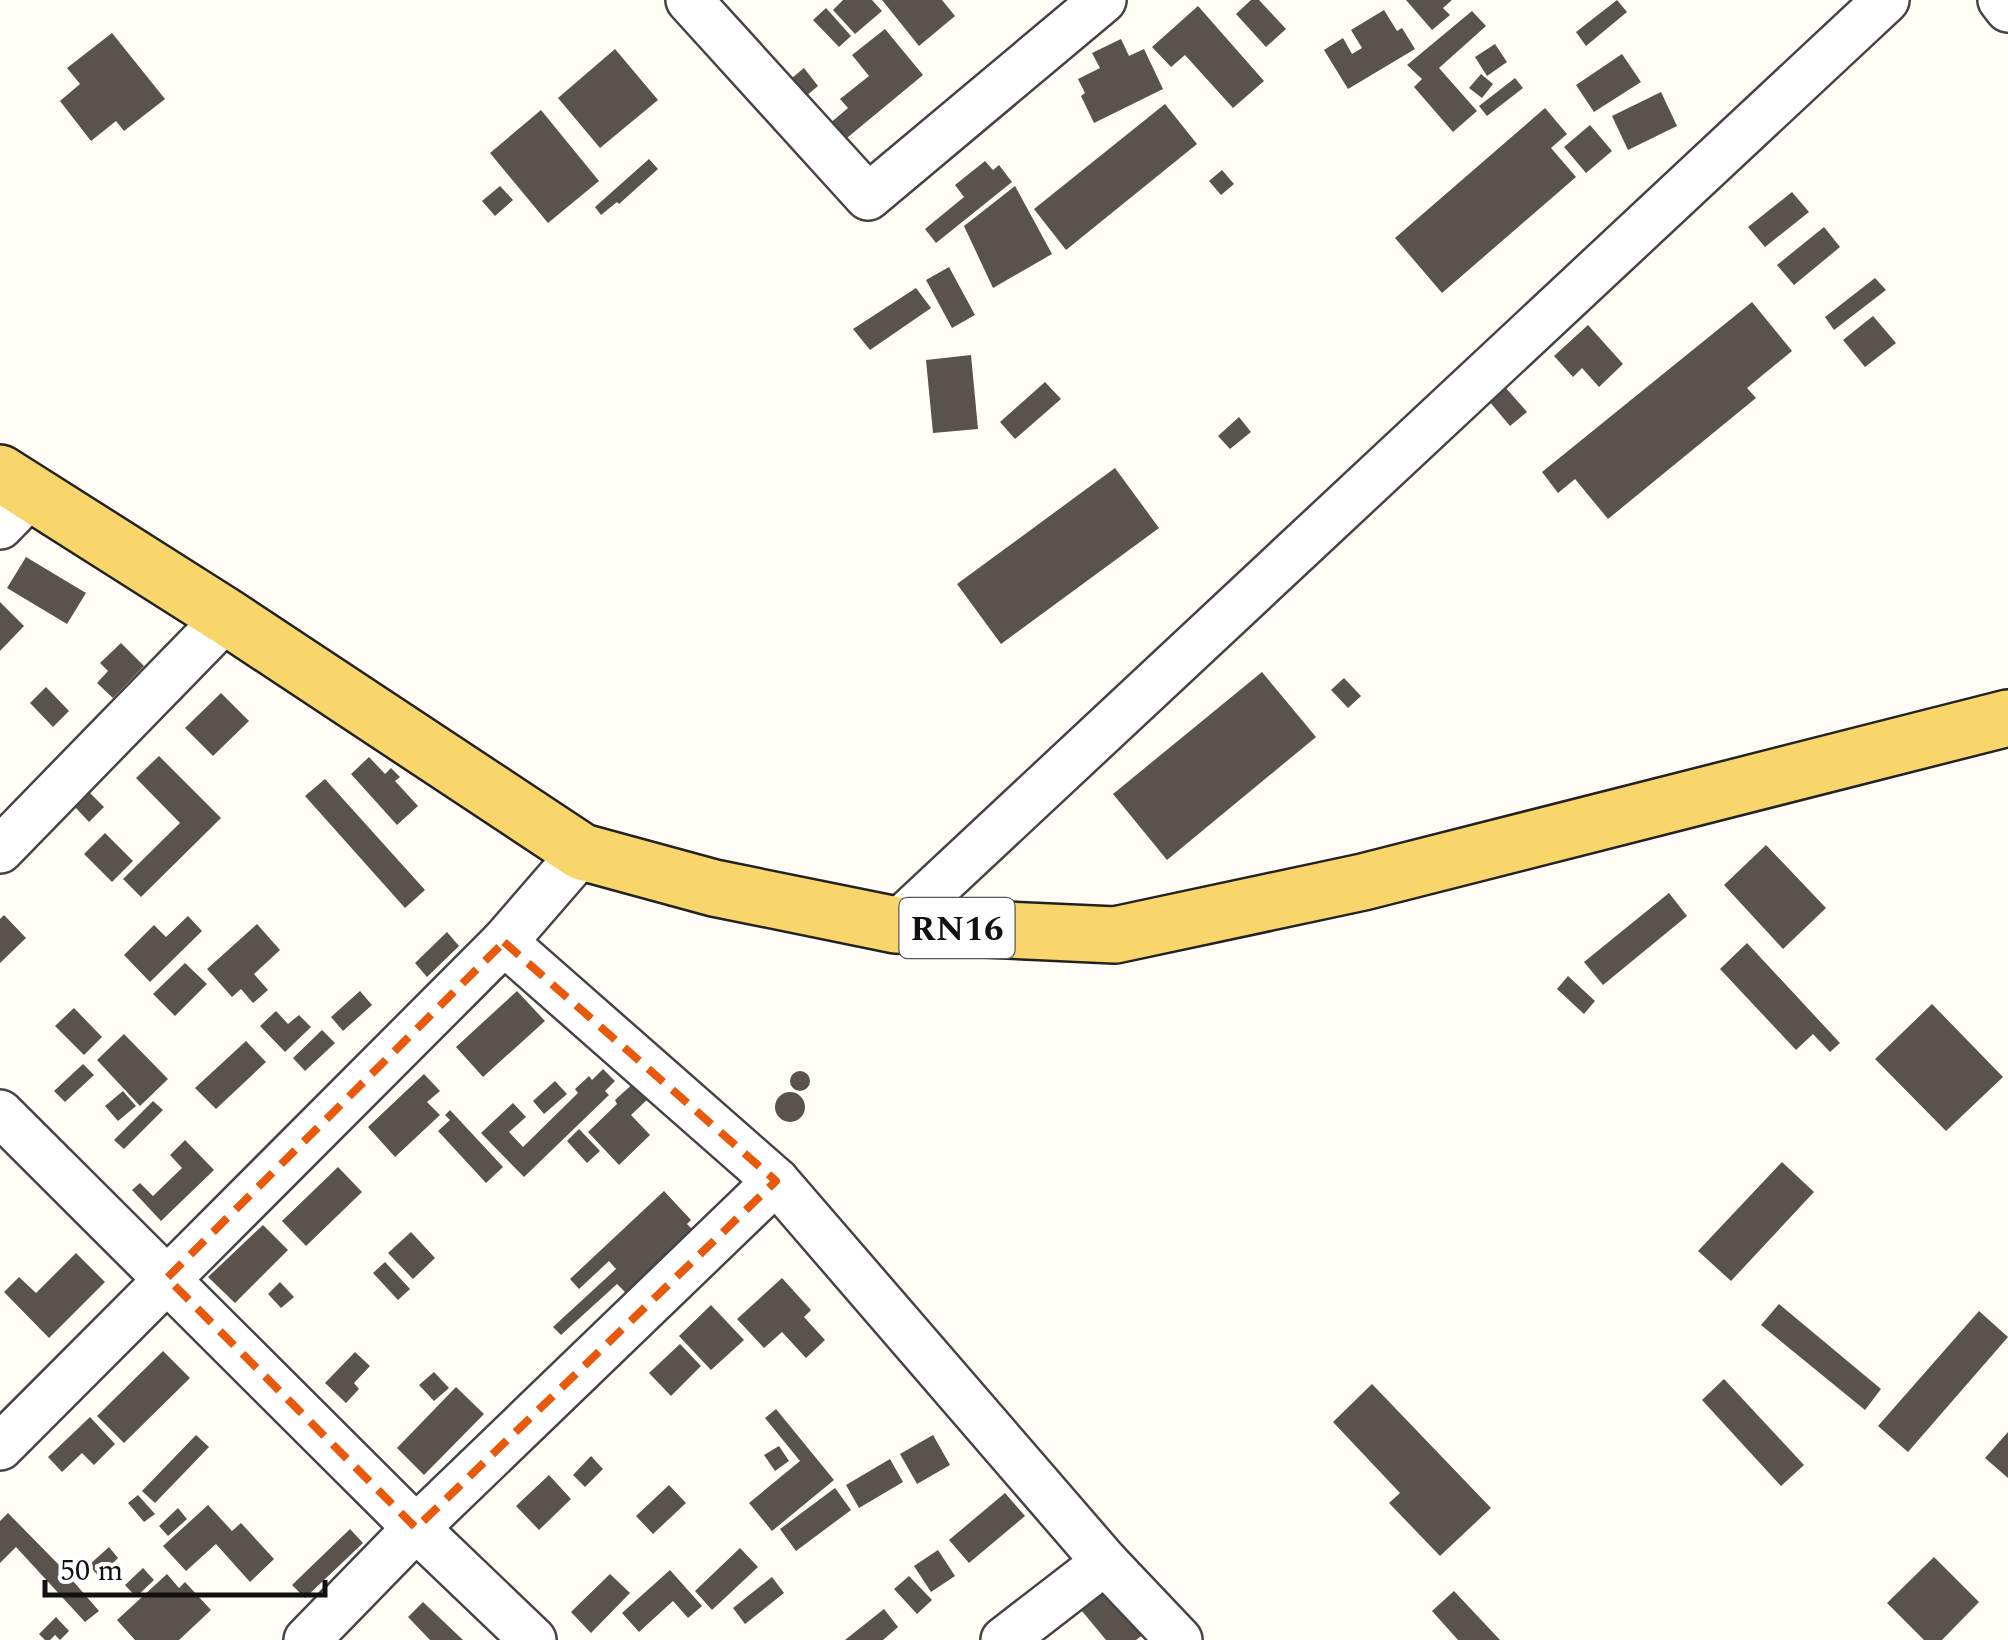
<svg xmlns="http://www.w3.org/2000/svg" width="2008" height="1640" font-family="Spectral,serif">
	<rect width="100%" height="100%" fill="#fffdf5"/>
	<!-- building -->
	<g fill="#5a524d">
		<path d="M843 0H872L882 11 855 34 833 10Z"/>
		<path d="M882 0H942L955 16 919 46Z"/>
		<path d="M1251 0H1259L1286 29 1266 47 1236 14Z"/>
		<path d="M1406 0H1452L1443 8 1450 15 1432 30Z"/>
		<path d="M1617 0 1627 12 1586 46 1576 32Z"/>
		<path d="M1198 6 1264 81 1233 108 1185 55 1171 67 1152 47Z"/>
		<path d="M826 8 851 36 839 47 813 20Z"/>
		<path d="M1384 10 1397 31 1402 28 1415 49 1348 89 1324 50 1343 38 1352 54 1362 48 1351 30Z"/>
		<path d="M1472 11 1486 26 1439 68 1477 111 1453 132 1414 87 1422 79 1407 65Z"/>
		<path d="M885 29 923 75 836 147 822 130 848 108 840 99 869 76 852 55Z"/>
		<path d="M112 33 165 99 124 131 116 121 91 141 60 101 80 84 67 68Z"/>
		<path d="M1121 39 1129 56 1144 49 1163 89 1094 123 1081 96 1085 93 1078 79 1100 68 1092 53Z"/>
		<path d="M1495 44 1507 62 1487 76 1475 57Z"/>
		<path d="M615 49 658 100 600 148 558 98Z"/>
		<path d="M1622 54 1641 82 1594 112 1576 85Z"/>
		<path d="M804 68 818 86 800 101 786 83Z"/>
		<path d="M1481 74 1493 84 1482 98 1469 88Z"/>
		<path d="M1515 78 1523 88 1487 116 1479 106Z"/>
		<path d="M1661 92 1677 126 1628 150 1612 116Z"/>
		<path d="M1165 104 1197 144 1066 250 1034 209Z"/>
		<path d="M1545 108 1567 134 1551 148 1576 177 1442 293 1395 238Z"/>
		<path d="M541 110 599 181 548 223 490 153Z"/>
		<path d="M1590 125 1612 151 1586 173 1564 147Z"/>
		<path d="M649 159 658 169 619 204 617 202 601 215 595 207Z"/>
		<path d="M985 161 993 170 999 165 1012 182 936 243 925 229 964 197 955 185Z"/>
		<path d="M1222 170 1234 184 1221 195 1209 181Z"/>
		<path d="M500 186 513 200 495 216 482 201Z"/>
		<path d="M1015 186 1052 254 993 288 964 226Z"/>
		<path d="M1792 192 1809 212 1765 247 1748 227Z"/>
		<path d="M1824 227 1840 247 1794 285 1777 265Z"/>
		<path d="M949 267 975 315 952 328 926 280Z"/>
		<path d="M1875 278 1886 290 1834 330 1825 317Z"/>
		<path d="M916 288 931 308 870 350 853 329Z"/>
		<path d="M1752 302 1792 351 1747 388 1756 398 1608 519 1575 479 1558 493 1542 472Z"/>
		<path d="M1873 316 1896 343 1865 367 1843 340Z"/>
		<path d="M1588 325 1623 364 1599 387 1582 368 1573 377 1554 356Z"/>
		<path d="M971 355 978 429 933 433 926 360Z"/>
		<path d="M1045 382 1061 399 1015 439 1000 422Z"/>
		<path d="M1505 387 1527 412 1510 426 1489 401Z"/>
		<path d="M1239 417 1251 432 1230 449 1218 436Z"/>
		<path d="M1115 468 1159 528 1001 644 957 584Z"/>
		<path d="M26 557 86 593 67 624 7 588Z"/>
		<path d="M0 602 24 626 0 651Z"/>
		<path d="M121 643 144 666 113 698 97 683 108 671 100 663Z"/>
		<path d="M1262 672 1316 737 1167 860 1113 794Z"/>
		<path d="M1344 678 1361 696 1348 708 1331 690Z"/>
		<path d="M46 687 69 711 53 727 30 703Z"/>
		<path d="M221 693 249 721 213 756 185 728Z"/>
		<path d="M159 756 221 818 141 897 123 879 180 823 136 778Z"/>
		<path d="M369 757 385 774 391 768 400 777 395 781 418 806 397 825 351 774Z"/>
		<path d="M325 779 425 890 405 908 305 796Z"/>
		<path d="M89 792 104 807 89 822 74 806Z"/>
		<path d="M105 833 133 861 112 882 84 854Z"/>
		<path d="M1766 845 1826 908 1783 949 1724 885Z"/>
		<path d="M1669 893 1687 916 1603 985 1584 962Z"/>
		<path d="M4 915 26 938 0 963V919Z"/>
		<path d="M188 916 202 931 150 982 124 955 154 925 166 937Z"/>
		<path d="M257 924 280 950 254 974 268 990 253 1003 241 989 232 997 207 969Z"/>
		<path d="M447 932 459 946 427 977 415 963Z"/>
		<path d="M1747 943 1840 1043 1830 1052 1813 1034 1796 1050 1720 969Z"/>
		<path d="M185 963 207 984 175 1016 153 994Z"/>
		<path d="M1568 976 1595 1001 1584 1014 1557 989Z"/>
		<path d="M360 991 372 1005 343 1031 331 1017Z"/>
		<path d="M517 991 545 1021 483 1077 456 1047Z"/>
		<path d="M1932 1004 2003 1077 1946 1131 1875 1059Z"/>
		<path d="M74 1008 102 1037 84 1055 55 1026Z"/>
		<path d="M276 1011 288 1024 299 1015 311 1027 285 1052 260 1026Z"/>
		<path d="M322 1030 335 1043 305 1071 293 1058Z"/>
		<path d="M124 1034 168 1079 140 1106 97 1060Z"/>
		<path d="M246 1041 266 1062 216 1109 195 1088Z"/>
		<path d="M83 1064 94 1075 65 1102 54 1091Z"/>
		<path d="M603 1069 615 1081 605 1091 609 1095 524 1177 481 1133 513 1103 526 1117 509 1132 523 1147 578 1093 575 1089 589 1076 592 1080Z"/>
		<circle cx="800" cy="1081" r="10"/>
		<path d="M424 1074 440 1091 427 1102 440 1115 395 1157 368 1127Z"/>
		<path d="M555 1081 567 1094 544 1114 533 1101Z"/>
		<path d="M636 1081 651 1096 631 1115 650 1135 619 1165 588 1132 617 1104 615 1100Z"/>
		<path d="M123 1091 136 1106 118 1121 105 1106Z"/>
		<circle cx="790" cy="1107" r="15"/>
		<path d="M153 1101 163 1110 124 1149 114 1140Z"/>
		<path d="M450 1110 503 1167 486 1183 438 1131 450 1120 445 1115Z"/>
		<path d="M579 1129 600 1151 587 1163 567 1141Z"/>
		<path d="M185 1140 214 1170 161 1221 132 1190 140 1183 153 1196 182 1168 170 1155Z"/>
		<path d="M1782 1162 1814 1192 1731 1281 1698 1251Z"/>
		<path d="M338 1167 362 1192 306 1246 282 1221Z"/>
		<path d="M664 1191 691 1220 687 1224 694 1231 627 1294 617 1284 561 1335 553 1327 616 1269 609 1261 579 1289 570 1279Z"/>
		<path d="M263 1225 288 1250 235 1303 208 1277Z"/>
		<path d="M411 1232 435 1258 413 1279 388 1253Z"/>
		<path d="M76 1253 105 1282 49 1338 4 1292 19 1277 36 1293Z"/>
		<path d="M385 1262 410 1289 398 1300 373 1273Z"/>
		<path d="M782 1278 811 1310 804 1317 825 1340 806 1358 782 1332 764 1348 737 1319Z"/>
		<path d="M280 1282 294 1297 281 1308 268 1294Z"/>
		<path d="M1779 1304 1881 1389 1865 1410 1761 1325Z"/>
		<path d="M711 1305 744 1340 711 1370 679 1336Z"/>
		<path d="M1979 1311 2008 1337 1908 1452 1878 1426Z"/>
		<path d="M680 1344 701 1366 671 1396 649 1373Z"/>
		<path d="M163 1351 190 1378 124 1443 97 1416Z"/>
		<path d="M355 1352 370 1366 354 1383 359 1389 346 1403 325 1383Z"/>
		<path d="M434 1372 449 1388 434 1401 419 1385Z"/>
		<path d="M1724 1379 1804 1465 1781 1486 1702 1400Z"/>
		<path d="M1372 1384 1491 1508 1440 1556 1389 1503 1400 1493 1333 1422Z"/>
		<path d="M456 1387 484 1414 424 1475 397 1448Z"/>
		<path d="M776 1409 834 1480 772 1531 749 1503 800 1461 765 1418Z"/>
		<path d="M90 1417 115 1444 94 1465 82 1453 62 1472 48 1457Z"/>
		<path d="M2008 1432V1478L1985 1458Z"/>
		<path d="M196 1435 209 1447 155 1503 142 1491Z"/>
		<path d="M933 1435 950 1465 917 1484 900 1454Z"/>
		<path d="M779 1446 789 1461 775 1471 764 1455Z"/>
		<path d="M591 1456 603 1469 585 1487 573 1475Z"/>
		<path d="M890 1459 903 1482 859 1508 846 1485Z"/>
		<path d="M549 1475 571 1499 539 1530 516 1506Z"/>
		<path d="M669 1485 686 1503 653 1534 636 1516Z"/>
		<path d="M835 1488 851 1510 796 1551 780 1529Z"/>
		<path d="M1005 1493 1025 1516 969 1563 949 1540Z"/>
		<path d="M138 1495 155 1514 144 1522 128 1503Z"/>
		<path d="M208 1505 232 1531 241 1523 274 1559 250 1582 216 1544 186 1571 163 1546Z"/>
		<path d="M178 1508 187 1519 168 1536 159 1526Z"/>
		<path d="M8 1513 60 1566 99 1611 85 1622 16 1547 0 1563V1521Z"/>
		<path d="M350 1529 363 1543 305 1598 292 1585Z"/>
		<path d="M109 1547 118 1558 99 1577 89 1565Z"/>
		<path d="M740 1548 758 1567 712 1610 695 1591Z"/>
		<path d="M938 1550 955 1576 931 1592 914 1566Z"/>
		<path d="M1934 1557 1979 1602 1942 1640H1924L1887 1603Z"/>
		<path d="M1088 1565 1144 1634 1136 1640H1106L1062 1587Z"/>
		<path d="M143 1568 154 1580 136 1597 125 1585Z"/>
		<path d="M670 1570 702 1606 688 1618 673 1601 639 1632 622 1613Z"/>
		<path d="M167 1574 179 1588 185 1582 211 1610 179 1640H135L117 1620Z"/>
		<path d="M610 1574 630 1593 591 1633 571 1612Z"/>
		<path d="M909 1576 932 1600 917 1614 894 1589Z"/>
		<path d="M772 1577 784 1593 745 1624 733 1608Z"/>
		<path d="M1454 1591 1500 1640H1458L1432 1611Z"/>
		<path d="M423 1602 463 1640H430L408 1617Z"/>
		<path d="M884 1609 898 1627 883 1640H845Z"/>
		<path d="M56 1617 69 1631 60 1640 55 1635 50 1640H45L39 1634Z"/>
	</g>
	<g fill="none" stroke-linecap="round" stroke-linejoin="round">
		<!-- minor casing -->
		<g stroke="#444" stroke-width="50">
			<g id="minor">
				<path d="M689 0 868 197 1103 0"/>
				<path d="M2001 0 2008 9"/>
				<path d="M0 526 32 493"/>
				<path d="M0 850 227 617"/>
				<path d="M896 925 1886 0"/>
				<path d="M504 942 776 1181 1105 1562 1179 1640"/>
				<path d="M0 1113 416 1528 533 1640"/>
				<path d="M0 1447 504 942 582 852"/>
				<path d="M307 1640 416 1528 776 1181"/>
				<path d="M1004 1640 1105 1562"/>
			</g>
		</g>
		<!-- primary casing -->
		<g stroke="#222" stroke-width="60">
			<path id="primary" d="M0 473 227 617 582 852 714 888 896 925 1115 935 1363 882 2008 718"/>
		</g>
		<!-- minor -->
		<use href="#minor" stroke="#fff" stroke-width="45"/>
		<!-- primary -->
		<use href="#primary" stroke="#f9d66b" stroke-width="55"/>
	</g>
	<!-- marked area -->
	<path fill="none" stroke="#e8590c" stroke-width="8" stroke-dasharray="20 12" stroke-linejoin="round" d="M504 942 776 1181 416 1528 167 1278Z"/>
	<g text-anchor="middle" stroke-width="10" stroke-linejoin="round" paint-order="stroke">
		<!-- shield labels -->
		<rect fill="#fff" stroke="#585858" stroke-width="2.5" x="899.5" y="898" width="115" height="60" rx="8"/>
		<g font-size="35" font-weight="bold" fill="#111">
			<text x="957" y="940">RN16</text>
		</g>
	</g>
	<!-- scale -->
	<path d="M45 1580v15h280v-15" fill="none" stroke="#111111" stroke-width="5"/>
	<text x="60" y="1580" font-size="30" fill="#111111" stroke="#ffffff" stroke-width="8" paint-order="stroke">50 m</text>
</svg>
